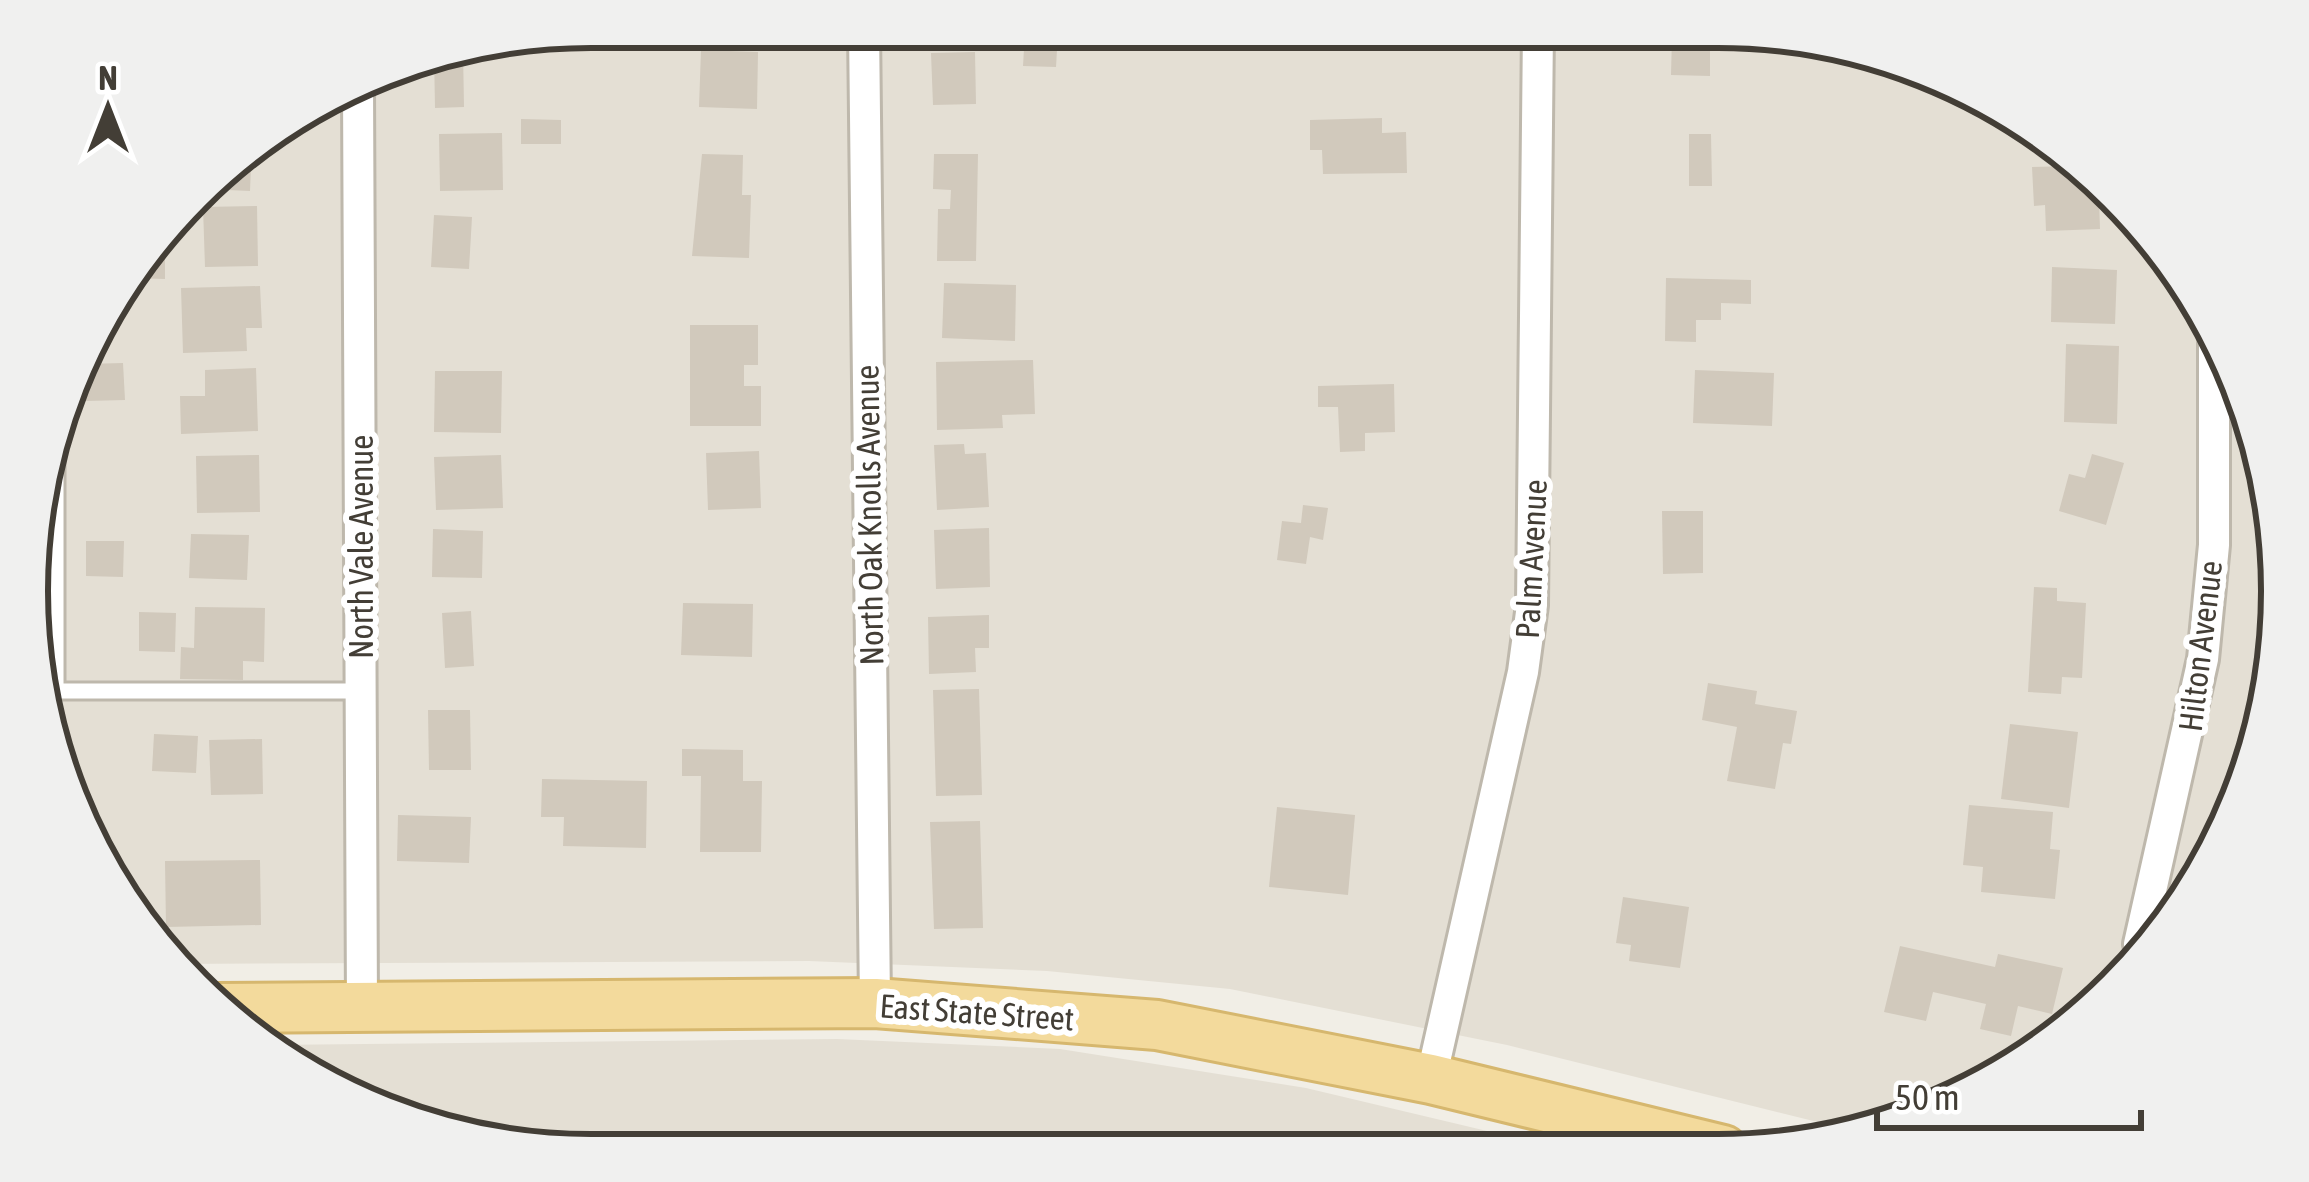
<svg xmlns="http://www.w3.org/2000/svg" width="2309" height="1182" font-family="'Asap Condensed',sans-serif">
	<rect width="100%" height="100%" fill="#f1eee6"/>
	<!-- residential -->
	<g fill="#e4dfd4">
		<path d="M591 27 1754 28 1968 85 2142 220 2252 410 2281 629 2224 841 2061 1039 1934 1112 1858 1132 1507 1045 1230 989 1047 971 809 961 174 964 85 840 32 664 46 446 122 278 247 144 409 57Z"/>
		<path d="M837 1039 1060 1049 1306 1088 1571 1151 555 1154 341 1097 269 1045Z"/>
	</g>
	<!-- building -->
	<g fill="#d1c9bc">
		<path d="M1025 32 1058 33 1056 67 1023 66Z"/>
		<path d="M1672 36 1710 37V76L1671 75Z"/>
		<path d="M463 50 464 107 435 108 434 53Z"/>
		<path d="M701 50 758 52 757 109 699 107Z"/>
		<path d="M975 52 976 104 933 105 931 53Z"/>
		<path d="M1382 118V133L1406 132 1407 173 1323 174 1322 150H1310V120Z"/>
		<path d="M521 119 561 120V144H521Z"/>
		<path d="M502 133 503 190 440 191 439 134Z"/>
		<path d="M1689 134H1711L1712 186H1689Z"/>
		<path d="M252 141 250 191 205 189 247 144Z"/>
		<path d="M702 154 743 155 742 195H751L749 258 692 256Z"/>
		<path d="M934 154H978L976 261H937L938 209H950L951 190 933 189Z"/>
		<path d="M2072 166 2115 199H2099L2100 229 2046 231 2045 205 2034 206 2032 167Z"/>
		<path d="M257 206 258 266 205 267 203 207Z"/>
		<path d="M434 215 472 217 469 269 431 267Z"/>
		<path d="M144 255H165V279L131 278V268Z"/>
		<path d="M2052 267 2117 270 2115 324 2051 322Z"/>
		<path d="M1666 278 1751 280V304L1721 303V320H1696V342L1665 341Z"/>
		<path d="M944 283 1016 285 1015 341 942 338Z"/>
		<path d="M260 286 262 328H246L247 351 183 353 181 288Z"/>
		<path d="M690 325H758V365H744V386H761V426H690Z"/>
		<path d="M2066 344 2119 346 2117 424 2064 422Z"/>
		<path d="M1033 360 1035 414 1002 415 1003 428 937 430 936 362Z"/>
		<path d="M123 363 125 400 86 401 85 364Z"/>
		<path d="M256 368 258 431 181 434 180 396H205V370Z"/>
		<path d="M1695 370 1774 373 1772 426 1693 423Z"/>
		<path d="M435 371H502L501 433 434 432Z"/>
		<path d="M1394 384 1395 432 1365 433V451L1340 452 1338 407H1318V386Z"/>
		<path d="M964 444 965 454 986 453 989 507 937 510 934 445Z"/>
		<path d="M759 451 761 508 708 510 706 453Z"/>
		<path d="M2092 454 2124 463 2106 525 2059 511 2069 474 2085 478Z"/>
		<path d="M259 455 260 512 197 513 196 456Z"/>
		<path d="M501 455 503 508 436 510 434 457Z"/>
		<path d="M1303 505 1328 508 1323 540 1310 537 1306 564 1277 560 1282 521 1301 523Z"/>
		<path d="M1662 511H1703V573L1663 574Z"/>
		<path d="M989 528 990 587 936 589 934 530Z"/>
		<path d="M433 529 483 531 482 578 432 577Z"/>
		<path d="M191 534 249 535 247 580 189 578Z"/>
		<path d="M86 541H124L123 577 86 576Z"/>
		<path d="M2034 587 2057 588V601L2086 603 2082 678 2062 677 2061 694 2028 692Z"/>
		<path d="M683 603 753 604 752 657 681 655Z"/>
		<path d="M195 607 265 608 264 662 243 661V680L180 679 181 647 194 648Z"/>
		<path d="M471 611 474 666 445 668 442 613Z"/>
		<path d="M139 612 176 613 175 652 139 651Z"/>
		<path d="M989 615V648H975L976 672 929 674 928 617Z"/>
		<path d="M1708 683 1757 691 1755 704 1797 711 1791 744 1783 743 1775 789 1727 781 1737 727 1702 720Z"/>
		<path d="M979 689 982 795 936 796 933 690Z"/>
		<path d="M428 710H470L471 770H429Z"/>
		<path d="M2010 724 2078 732 2069 808 2001 799Z"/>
		<path d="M154 734 198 736 196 773 152 771Z"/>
		<path d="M262 739 263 794 211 795 209 740Z"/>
		<path d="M682 749 743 750V781H762L761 852H700L701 776H682Z"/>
		<path d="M542 779 647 781 646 848 563 846 564 817H541Z"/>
		<path d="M1969 805 2053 812 2050 849 2060 850 2055 899 1981 892 1983 867 1963 865Z"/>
		<path d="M1277 807 1355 815 1348 895 1269 887Z"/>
		<path d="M398 815 471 817 469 863 397 861Z"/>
		<path d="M980 821 983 928 934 929 930 822Z"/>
		<path d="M260 860 261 925 166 927 165 861Z"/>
		<path d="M1623 897 1689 907 1680 968 1629 961 1631 945 1616 943Z"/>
		<path d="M1900 946 1995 967 1998 954 2063 968 2052 1014 2018 1006 2011 1036 1980 1029 1986 1004 1933 992 1926 1021 1884 1012Z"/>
		<path d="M419 1116H447L448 1125 419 1117Z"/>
		<path d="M473 1130H534V1148L472 1132Z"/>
	</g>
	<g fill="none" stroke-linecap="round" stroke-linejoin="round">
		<!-- lane casing -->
		<g stroke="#beb8ac" stroke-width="21">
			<g id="lane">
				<path d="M40 691H56V424"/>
				<path d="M56 691H362"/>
			</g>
		</g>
		<!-- street casing -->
		<g stroke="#beb8ac" stroke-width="36">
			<g id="street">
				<path d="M864 27 875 1003"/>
				<path d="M358 85 362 1009"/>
				<path d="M2139 944 2203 659 2214 545V343"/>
				<path d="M1431 1079 1523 672 1532 605 1538 28"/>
			</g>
		</g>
		<!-- primary casing -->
		<g stroke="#d6b76e" stroke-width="54">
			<path id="primary" d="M217 1008 875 1003 1157 1025 1431 1079 1723 1150"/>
		</g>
		<!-- lane -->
		<use href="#lane" stroke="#fff" stroke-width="15"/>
		<!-- street -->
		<use href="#street" stroke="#fff" stroke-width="30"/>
		<!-- primary -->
		<use href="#primary" stroke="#f3da9c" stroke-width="48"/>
	</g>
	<g text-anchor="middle" stroke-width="12" stroke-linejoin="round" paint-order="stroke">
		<!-- street labels -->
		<g font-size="33" fill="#433e36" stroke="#fff">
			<text transform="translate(869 515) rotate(-91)" y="12">North Oak Knolls Avenue</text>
			<text transform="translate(361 547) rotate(-90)" y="12">North Vale Avenue</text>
			<text transform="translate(1531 559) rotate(-87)" y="12">Palm Avenue</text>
			<text transform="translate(2200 646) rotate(-83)" y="12">Hilton Avenue</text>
			<text transform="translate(977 1012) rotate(4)" y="12">East State Street</text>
		</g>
	</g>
	<!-- crop -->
	<path d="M0 0H2309V1182H0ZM591 48H1718A543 543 0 0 1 2261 591V591A543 543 0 0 1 1718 1134H591A543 543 0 0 1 48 591V591A543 543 0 0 1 591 48Z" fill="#f0f0ef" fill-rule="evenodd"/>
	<path fill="none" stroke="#433e36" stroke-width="6" d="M591 48H1718A543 543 0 0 1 2261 591V591A543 543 0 0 1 1718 1134H591A543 543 0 0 1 48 591V591A543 543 0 0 1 591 48Z"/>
	<!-- north arrow -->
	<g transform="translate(108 108)" stroke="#ffffff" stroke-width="9" paint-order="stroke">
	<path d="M0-9L21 45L0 30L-21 45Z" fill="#433e36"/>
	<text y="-18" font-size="33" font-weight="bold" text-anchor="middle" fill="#433e36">N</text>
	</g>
	<!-- scale -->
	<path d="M1877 1110v18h264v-18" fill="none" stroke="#433e36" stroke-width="6"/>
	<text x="1895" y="1110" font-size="36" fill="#433e36" stroke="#ffffff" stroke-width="9" paint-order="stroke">50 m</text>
</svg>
